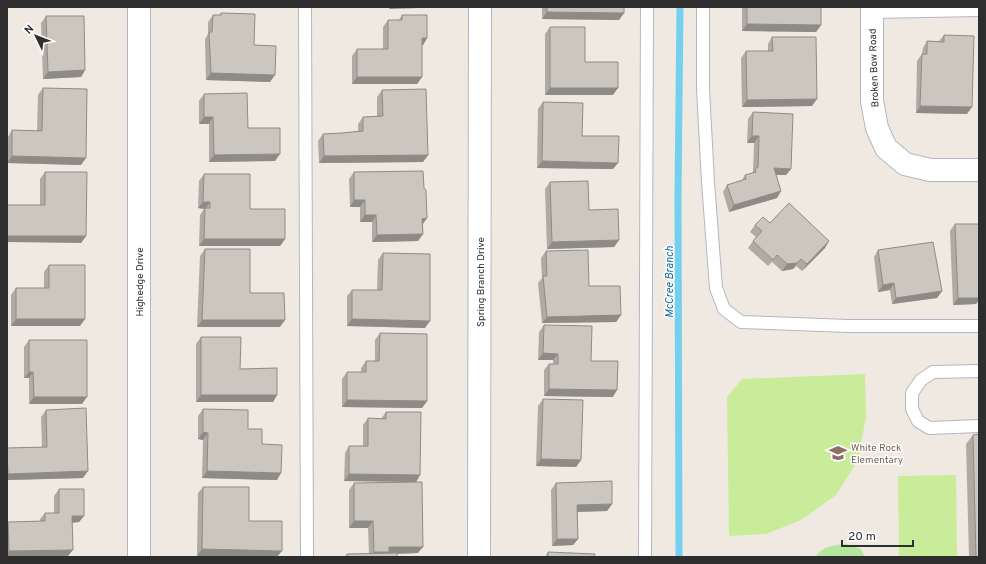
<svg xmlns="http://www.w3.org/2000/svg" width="986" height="564" font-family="Overpass,sans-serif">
	<rect width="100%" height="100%" fill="#efe9e1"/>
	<!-- park -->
	<path fill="#b6e59e" d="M846 544 861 549 865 557H816C822 546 835 545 846 544Z"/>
	<!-- pitch -->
	<g fill="#c9ec9a">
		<path d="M865 374 866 417 858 460 836 495 801 520 766 534 729 536 727 397 742 379Z"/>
		<path d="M956 475 957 557H899L898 476Z"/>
	</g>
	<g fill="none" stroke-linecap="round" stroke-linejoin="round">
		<!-- stream -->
		<path stroke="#75cff0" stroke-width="7" d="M679 557 678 196 680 7"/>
		<!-- service casing -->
		<g stroke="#b4b7c1" stroke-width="14">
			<g id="service">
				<path d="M305 7 307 557"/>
				<path d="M703 7V89L708 182 716 288 724 309 741 322 848 326H979"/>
				<path d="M872 12 979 10"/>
				<path d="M979 371 933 372 921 380 912 393V409L918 421 929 428 979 426"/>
				<path d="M645 557 647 7"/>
			</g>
		</g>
		<!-- minor casing -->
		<g stroke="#b4b7c1" stroke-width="24">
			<g id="minor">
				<path d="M139 7V557"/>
				<path d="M872 7V101L877 128 886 148 905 164 930 170H979"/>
				<path d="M479 557 480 7"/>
			</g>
		</g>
		<!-- service -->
		<use href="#service" stroke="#fff" stroke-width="12"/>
		<!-- minor -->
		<use href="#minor" stroke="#fff" stroke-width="22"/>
	</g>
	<!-- wall -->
	<g fill="#afaba4">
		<path d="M542 7H624V13L619 20 542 19Z"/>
		<path d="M742 7H821V25L816 32 742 31Z"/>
		<path d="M221 13 254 45 270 82 206 80 205 39 208 34V22L213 15H219Z"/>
		<path d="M402 15 427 38 423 45H422V77L417 84H352V56L357 49H383V27L388 20H399Z"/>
		<path d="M46 16 85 70 81 77 43 79 41 23Z"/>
		<path d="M550 27 585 62 613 95H545V34Z"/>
		<path d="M944 35 967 114 916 113 917 61 922 54 923 48 927 41H939Z"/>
		<path d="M772 37 812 106 742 107 741 58 746 51H768V44Z"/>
		<path d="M43 88 81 165 7 163 8 137 12 130 37 131 38 95Z"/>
		<path d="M382 90 428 155 423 162 319 163 318 141 323 134 342 133 358 131V124L363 117 377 116V97Z"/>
		<path d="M204 94 248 128 275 161 209 162V124H199V101Z"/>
		<path d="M543 102 582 136 613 169 537 168 538 109Z"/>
		<path d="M753 112 791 169 786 175H776L781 191 777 198 729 212 723 192 727 185 742 180 745 175 752 173 753 172 754 143H747L748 119Z"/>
		<path d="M45 172 86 236 81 243 40 205V179Z"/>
		<path d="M354 172 424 188 427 218 423 224V234L418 241 372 242V222H360V207H350L349 179Z"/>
		<path d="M204 174 250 209 285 239 280 246H199L200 215 204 209 198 208 199 181Z"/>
		<path d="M550 182 589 210 619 240 614 247 547 249 545 189Z"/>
		<path d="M770 223 825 248 802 271 796 266 793 269 782 271 772 262 768 266 748 248 756 237 750 232 755 225Z"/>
		<path d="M955 224H979V300L976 304 953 305 950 231Z"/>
		<path d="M205 249 250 293 280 327H197L200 256Z"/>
		<path d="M878 250 942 291 937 298 892 304 890 290 878 292 874 257Z"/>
		<path d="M546 251 589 286 621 315 616 322 542 323 538 283 542 278 541 258Z"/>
		<path d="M383 253 425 328 347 326V296L352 290H377L378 260Z"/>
		<path d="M49 265 80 326H11V295L16 288H44V272Z"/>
		<path d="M544 325 591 361 613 397 544 396V370L549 364H553V360H538L539 332Z"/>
		<path d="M380 333 427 401 422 408 342 407V379L347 372H361V368L366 361H375V340Z"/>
		<path d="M201 337 240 369 277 395 273 402H196V344Z"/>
		<path d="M29 340 82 404H29V378H24V347Z"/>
		<path d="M543 399 581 460 576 467 536 466 538 406Z"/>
		<path d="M203 409 248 429 262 444 277 480 202 478 203 440 198 439V416Z"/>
		<path d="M46 410 83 478 7 480V448L42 447 41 417Z"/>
		<path d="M386 412 420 475 416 482 344 481 345 453 349 446H363V425L368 418 381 419Z"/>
		<path d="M973 435 979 557H969L966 444Z"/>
		<path d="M354 483 418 553 397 554V557H345L347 554H369L368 528H349V490Z"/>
		<path d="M556 483 612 504 607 511 577 512 578 539 573 545 552 546 551 490Z"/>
		<path d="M203 487 249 521 277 557 197 556 198 493Z"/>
		<path d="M59 489 84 516 79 522 72 523 68 556 7 557V523L8 522H40V519L45 513H54V496Z"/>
		<path d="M548 552 594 557H545Z"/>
	</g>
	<!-- shaded-wall -->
	<g fill="#8e8b86">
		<path d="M390 7H420L419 8 389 9Z"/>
		<path d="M547 12 624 13 619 20 542 19Z"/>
		<path d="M747 24 821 25 816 32 742 31Z"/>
		<path d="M422 38H427L423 45H417Z"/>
		<path d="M85 70 81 77 43 79 48 72Z"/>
		<path d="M211 73 275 75 270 82 206 80Z"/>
		<path d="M357 77H422L417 84H352Z"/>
		<path d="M550 88H618L613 95H545Z"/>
		<path d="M817 99 812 106 742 107 747 100Z"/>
		<path d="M920 106 972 107 967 114 916 113Z"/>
		<path d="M204 117H213L209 124H199Z"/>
		<path d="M752 136H759L754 143H747Z"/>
		<path d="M280 154 275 161 209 162 214 155Z"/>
		<path d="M428 155 423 162 319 163 324 156Z"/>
		<path d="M12 156 86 158 81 165 7 163Z"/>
		<path d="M542 161 618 163 613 169 537 168Z"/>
		<path d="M774 168 791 169 786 175H769Z"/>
		<path d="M781 191 777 198 729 212 734 205Z"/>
		<path d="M354 200H365L360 207H350Z"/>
		<path d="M203 202H210L205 209 198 208Z"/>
		<path d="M365 215H376L372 222H360Z"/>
		<path d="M427 218 422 225V219Z"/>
		<path d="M423 234 418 241 372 242 377 235Z"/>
		<path d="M7 236H86L81 243 7 242Z"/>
		<path d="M204 239H285L280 246H199Z"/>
		<path d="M619 240 614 247 547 249 552 242Z"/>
		<path d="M829 241 825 248 802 271 807 264Z"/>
		<path d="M801 259 793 269 782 271 787 264Z"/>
		<path d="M894 283 890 290 878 292 883 285Z"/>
		<path d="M942 291 937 298 892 304 896 298Z"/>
		<path d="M958 298H979V300L976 304 953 305Z"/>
		<path d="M621 315 616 322 542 323 547 317Z"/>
		<path d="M16 319H85L80 326H11Z"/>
		<path d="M352 319 430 321 425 328 347 326Z"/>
		<path d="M202 320H285L280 327H197Z"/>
		<path d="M543 353 558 354 553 360H538Z"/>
		<path d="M29 372H33L29 378H24Z"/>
		<path d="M549 389 617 390 613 397 544 396Z"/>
		<path d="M201 395H277L273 402H196Z"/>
		<path d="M34 397H87L82 404H29Z"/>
		<path d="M347 400 427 401 422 408 342 407Z"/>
		<path d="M203 432 208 433 203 440 198 439Z"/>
		<path d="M541 459 581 460 576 467 536 466Z"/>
		<path d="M88 471 83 478 7 480V475L8 474Z"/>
		<path d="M207 471 281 473 277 480 202 478Z"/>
		<path d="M349 474 420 475 416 482 344 481Z"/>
		<path d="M612 504 607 511 572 512 577 505Z"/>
		<path d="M72 516H84L79 522 67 523Z"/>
		<path d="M354 521H373L368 528H349Z"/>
		<path d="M557 539H578L573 545 552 546Z"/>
		<path d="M389 547H423L418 553 388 554 370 557 374 552Z"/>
		<path d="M202 549 282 551 277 557 197 556Z"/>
		<path d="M73 550 68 556 7 557V553L9 551Z"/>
	</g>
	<!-- building -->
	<g fill="#cbc7bf" stroke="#8e8b86">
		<path d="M547 7H624V13L547 12Z"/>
		<path d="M747 7H821V25L747 24Z"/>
		<path d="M221 13 255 14 254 45 276 46 275 75 211 73 209 32H212L213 15H221Z"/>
		<path d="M402 15H427V38H422V77H357V49H388V20H402Z"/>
		<path d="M46 16H84L85 70 48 72Z"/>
		<path d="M550 27H585V62H618V88H550Z"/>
		<path d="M944 35 974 36 972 107 920 106 922 54H927V41L944 42Z"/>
		<path d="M772 37H816L817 99 747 100 746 51H773Z"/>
		<path d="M43 88 87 89 86 158 12 156V130L42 131Z"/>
		<path d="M426 89 428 155 324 156 323 134 342 133 363 131V117L383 116 382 90Z"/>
		<path d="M247 93 248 128H280V154L214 155 213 117H204V94Z"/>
		<path d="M543 102 583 103 582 136H619L618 163 542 161Z"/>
		<path d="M753 112 793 114 791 169 774 168 781 191 734 205 727 185 746 179 745 175 756 172 755 169 758 167 759 136H752Z"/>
		<path d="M423 171 424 188 426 190 427 218 422 219 423 234 377 235 376 215H365V200H354V172Z"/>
		<path d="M45 172H87L86 236H7V205H45Z"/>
		<path d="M204 174H250V209H285V239H204L205 208H210V202H203Z"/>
		<path d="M588 181 589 210 618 209 619 240 552 242 550 182Z"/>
		<path d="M789 203 829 241 807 264 801 259 797 263 787 264 777 255 773 260 753 241 762 231 755 225 763 217 770 223Z"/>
		<path d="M955 224H979V298H958Z"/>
		<path d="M933 242 942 291 896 298 894 283 883 285 878 250Z"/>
		<path d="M205 249H250V293H284L285 320H202Z"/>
		<path d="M588 250 589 286H620L621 315 547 317 543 276H547L546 251Z"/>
		<path d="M383 253 430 254V321L352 319V290H382Z"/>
		<path d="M49 265H85V319H16V288H49Z"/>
		<path d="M544 325 592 326 591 361H618L617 390 549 389V364H558V354L543 353Z"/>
		<path d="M380 333 427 334V401L347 400V372H366V361H379Z"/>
		<path d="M201 337H241L240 369 277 368V395H201Z"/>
		<path d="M29 340H87V397H34L33 372H29Z"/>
		<path d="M543 399 583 400 581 460 541 459Z"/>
		<path d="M86 408 88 471 8 474 7 448 47 447 46 410Z"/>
		<path d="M203 409 248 410V429H262V444L282 445 281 473 207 471 208 433 203 432Z"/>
		<path d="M386 412H421L420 475 349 474V446H368V418L386 419Z"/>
		<path d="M979 434V557H976L973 435Z"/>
		<path d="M612 481V504L577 505 578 539H557L556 483Z"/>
		<path d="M422 482 423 547H389V552H374L373 521H354V483Z"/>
		<path d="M203 487H249V521H282V551L202 549Z"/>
		<path d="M59 489H84V516H72L73 550 9 551 8 522 45 521V513H59Z"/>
		<path d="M548 552 595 554 594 557H548Z"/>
		<path d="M397 553V557H347V554Z"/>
	</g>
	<!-- icons -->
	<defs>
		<g id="school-bare" transform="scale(1.38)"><path d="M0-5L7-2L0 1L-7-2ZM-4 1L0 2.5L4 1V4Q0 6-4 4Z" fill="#8d6e63" stroke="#fff" stroke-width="2.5" paint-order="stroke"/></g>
	</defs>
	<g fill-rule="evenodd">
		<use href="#school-bare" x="838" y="453"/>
	</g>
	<g text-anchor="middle" stroke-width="3" stroke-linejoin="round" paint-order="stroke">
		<!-- street labels -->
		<g font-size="10" fill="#2e2e2e" stroke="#fff">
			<text transform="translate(873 68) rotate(-92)" y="4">Broken Bow Road</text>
			<text transform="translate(139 282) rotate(-90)" y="4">Highedge Drive</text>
			<text transform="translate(480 282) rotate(-90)" y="4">Spring Branch Drive</text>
		</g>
		<!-- education labels -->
		<g font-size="10" fill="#785e54" stroke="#fff" text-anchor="start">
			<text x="851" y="451">White Rock<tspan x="851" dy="12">Elementary</tspan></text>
		</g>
		<!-- water labels -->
		<g font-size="11" font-style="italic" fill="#0d6fa3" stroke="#fff">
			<text transform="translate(669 282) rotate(-90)" y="4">McCree Branch</text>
		</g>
	</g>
	<!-- border -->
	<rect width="986" height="564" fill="none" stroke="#2e2e2e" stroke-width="16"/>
	<!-- north arrow -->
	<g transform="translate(36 36) rotate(313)" stroke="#ffffff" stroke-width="3" paint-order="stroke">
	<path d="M0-3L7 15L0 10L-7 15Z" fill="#2e2e2e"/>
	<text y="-6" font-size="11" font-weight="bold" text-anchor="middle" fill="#2e2e2e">N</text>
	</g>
	<!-- scale -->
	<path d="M842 540v6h71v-6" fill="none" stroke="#2e2e2e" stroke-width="2"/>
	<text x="848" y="540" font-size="12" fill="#2e2e2e" stroke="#ffffff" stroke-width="3" paint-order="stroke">20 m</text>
</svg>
